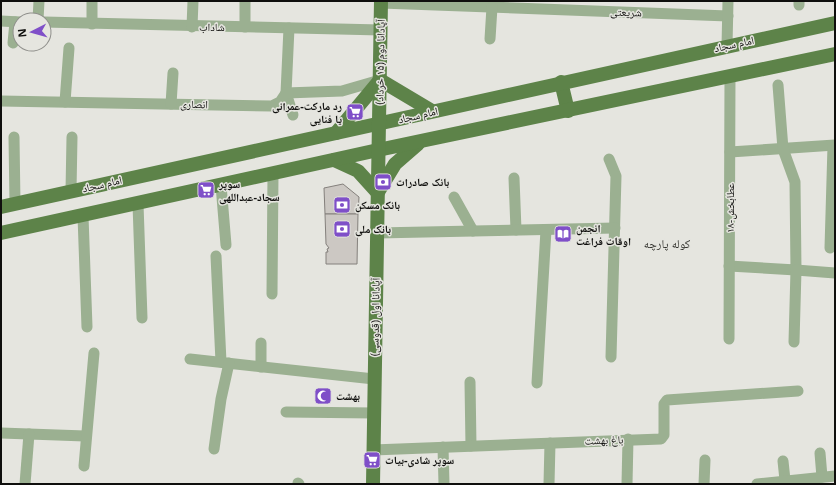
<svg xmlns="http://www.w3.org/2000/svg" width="836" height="485" font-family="'Open Sans','Noto Naskh Arabic',sans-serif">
	<rect width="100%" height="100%" fill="#e5e5df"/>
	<!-- building -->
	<g fill="#ccc8c3" stroke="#84807c">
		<path d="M343 184 359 197 358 214H325L324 188Z"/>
		<path d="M325 214H358L357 264H326V252H328L327 249 329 248 326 244Z"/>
	</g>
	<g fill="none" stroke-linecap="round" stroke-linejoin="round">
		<!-- minor -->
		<g stroke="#9bb091" stroke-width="11">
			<path d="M799 1V5"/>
			<path d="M381 3 728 16"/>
			<path d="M38 20 39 1"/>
			<path d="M1 21 20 22"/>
			<path d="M44 22 381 30"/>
			<path d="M92 24V1"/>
			<path d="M192 27 193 1"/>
			<path d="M245 27V1"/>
			<path d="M289 28 286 93 293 115"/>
			<path d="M490 39 492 7"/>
			<path d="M13 43 15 22"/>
			<path d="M727 46 728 1"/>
			<path d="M1 101 272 106 280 102 286 93 342 91 380 80"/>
			<path d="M65 102 69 48"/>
			<path d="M171 104 173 73"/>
			<path d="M14 137 15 204"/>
			<path d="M730 152 835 145"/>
			<path d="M609 159 616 176 611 357"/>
			<path d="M514 178 516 230"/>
			<path d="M221 185 226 245"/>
			<path d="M71 191 72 137"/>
			<path d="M454 197 473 231"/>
			<path d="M138 204 142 318"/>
			<path d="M83 216 87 327"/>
			<path d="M377 233 615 228"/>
			<path d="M830 248 833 146"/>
			<path d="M216 256 221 362"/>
			<path d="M729 266 796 270 795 182 783 149 778 85"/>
			<path d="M272 294 273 174"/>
			<path d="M729 339 730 77"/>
			<path d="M794 342 796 270 835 273"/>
			<path d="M261 343V367"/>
			<path d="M190 359 374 379"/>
			<path d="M470 382 471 446"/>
			<path d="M537 383 546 230"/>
			<path d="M286 412 374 413"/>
			<path d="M1 433 85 436"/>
			<path d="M443 447 444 484"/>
			<path d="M214 449 221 399 229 363"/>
			<path d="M373 450 661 439 664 435V404L667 400 798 391"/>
			<path d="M820 453 822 477"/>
			<path d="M783 461 785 480"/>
			<path d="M84 466 94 353"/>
			<path d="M298 483 299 484"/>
			<path d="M25 484 29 434"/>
			<path d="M549 484 550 443"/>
			<path d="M627 484 628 439"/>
			<path d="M704 484 705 460"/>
			<path d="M757 484 835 476"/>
		</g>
		<!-- major -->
		<g stroke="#5d8349" stroke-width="14">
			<path d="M561 82 568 111"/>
			<path d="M336 133 380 80 432 111"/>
			<path d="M334 160 358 171 377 192"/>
			<path d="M378 192 395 164 418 144"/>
			<path d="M1 207 835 23"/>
			<path d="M1 233 378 150 835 54"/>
			<path d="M373 484 381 1"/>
		</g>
	</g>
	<!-- icons -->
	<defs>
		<g id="supermarket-square" transform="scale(0.9)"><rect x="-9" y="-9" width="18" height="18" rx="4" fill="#7f4fc8" stroke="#e5e5df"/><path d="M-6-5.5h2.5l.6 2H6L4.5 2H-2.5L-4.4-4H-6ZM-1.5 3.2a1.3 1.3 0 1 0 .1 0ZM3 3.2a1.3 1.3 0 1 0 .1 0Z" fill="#fff"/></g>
		<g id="bank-square" transform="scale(0.9)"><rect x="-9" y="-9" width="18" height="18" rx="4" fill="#7f4fc8" stroke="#e5e5df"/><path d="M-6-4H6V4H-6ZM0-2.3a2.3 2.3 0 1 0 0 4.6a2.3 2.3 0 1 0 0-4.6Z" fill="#fff"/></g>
		<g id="library-square" transform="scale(0.9)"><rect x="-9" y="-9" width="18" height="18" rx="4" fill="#7f4fc8" stroke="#e5e5df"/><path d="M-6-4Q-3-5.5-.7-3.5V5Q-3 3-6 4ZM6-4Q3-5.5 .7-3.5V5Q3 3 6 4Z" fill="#fff"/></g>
		<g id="mosque-square" transform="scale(0.9)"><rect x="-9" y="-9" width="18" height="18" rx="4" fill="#7f4fc8" stroke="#e5e5df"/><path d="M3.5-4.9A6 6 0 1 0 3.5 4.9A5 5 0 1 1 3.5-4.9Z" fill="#fff"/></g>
	</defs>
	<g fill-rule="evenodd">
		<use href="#supermarket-square" x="355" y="112"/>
		<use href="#bank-square" x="383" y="182"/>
		<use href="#supermarket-square" x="206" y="190"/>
		<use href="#bank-square" x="342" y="205"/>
		<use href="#bank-square" x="342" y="229"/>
		<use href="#library-square" x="563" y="234"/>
		<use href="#mosque-square" x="323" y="396"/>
		<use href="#supermarket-square" x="372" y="460"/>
	</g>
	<g text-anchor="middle" stroke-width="3" stroke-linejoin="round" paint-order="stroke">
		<!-- street labels -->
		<g font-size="11" fill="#0f0f0d" stroke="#e5e5df">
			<text transform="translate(626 12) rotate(2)" y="4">شریعتی</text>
			<text transform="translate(212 27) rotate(1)" y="4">شاداب</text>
			<text transform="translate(734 44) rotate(-12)" y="4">امام سجاد</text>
			<text transform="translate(380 62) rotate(-89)" y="4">آپادانا دوم (۱۵ خرداد)</text>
			<text transform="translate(194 104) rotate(1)" y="4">انصاری</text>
			<text transform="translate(418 115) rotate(-13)" y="4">امام سجاد</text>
			<text transform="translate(102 184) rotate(-13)" y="4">امام سجاد</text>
			<text transform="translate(730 208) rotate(-90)" y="4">۱۸-عطابخش</text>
			<text transform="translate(375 317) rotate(-89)" y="4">آپادانا اول (قدوسی)</text>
			<text transform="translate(604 440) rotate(-2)" y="4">باغ بهشت</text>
		</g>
		<!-- poi labels -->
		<g font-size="11" font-weight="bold" fill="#0f0f0d" stroke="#e5e5df" text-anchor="start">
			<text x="342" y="110" text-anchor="end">رد مارکت-عمرانی<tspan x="342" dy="13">یا فنایی</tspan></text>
			<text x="396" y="186">بانک صادرات</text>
			<text x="219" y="188">سوپر<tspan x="219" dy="13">سجاد-عبداللهی</tspan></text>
			<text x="355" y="209">بانک مسکن</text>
			<text x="576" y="232">انجمن<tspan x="576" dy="13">اوقات فراغت</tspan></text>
			<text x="355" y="233">بانک ملی</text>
			<text x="336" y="400">بهشت</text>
			<text x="385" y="464">سوپر شادی-بیات</text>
		</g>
		<!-- neighbourhood labels -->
		<g font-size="12" fill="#32322d" stroke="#e5e5df">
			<text x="667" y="248">کوله پارچه</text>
		</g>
	</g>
	<!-- border -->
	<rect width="836" height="485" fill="none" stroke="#0f0f0d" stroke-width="4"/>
	<!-- north arrow -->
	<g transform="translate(32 32) rotate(264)"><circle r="19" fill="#e5e5df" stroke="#8f8f8b"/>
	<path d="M0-3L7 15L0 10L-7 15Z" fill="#7f4fc8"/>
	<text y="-6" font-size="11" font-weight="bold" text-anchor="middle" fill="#0f0f0d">N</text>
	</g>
</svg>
